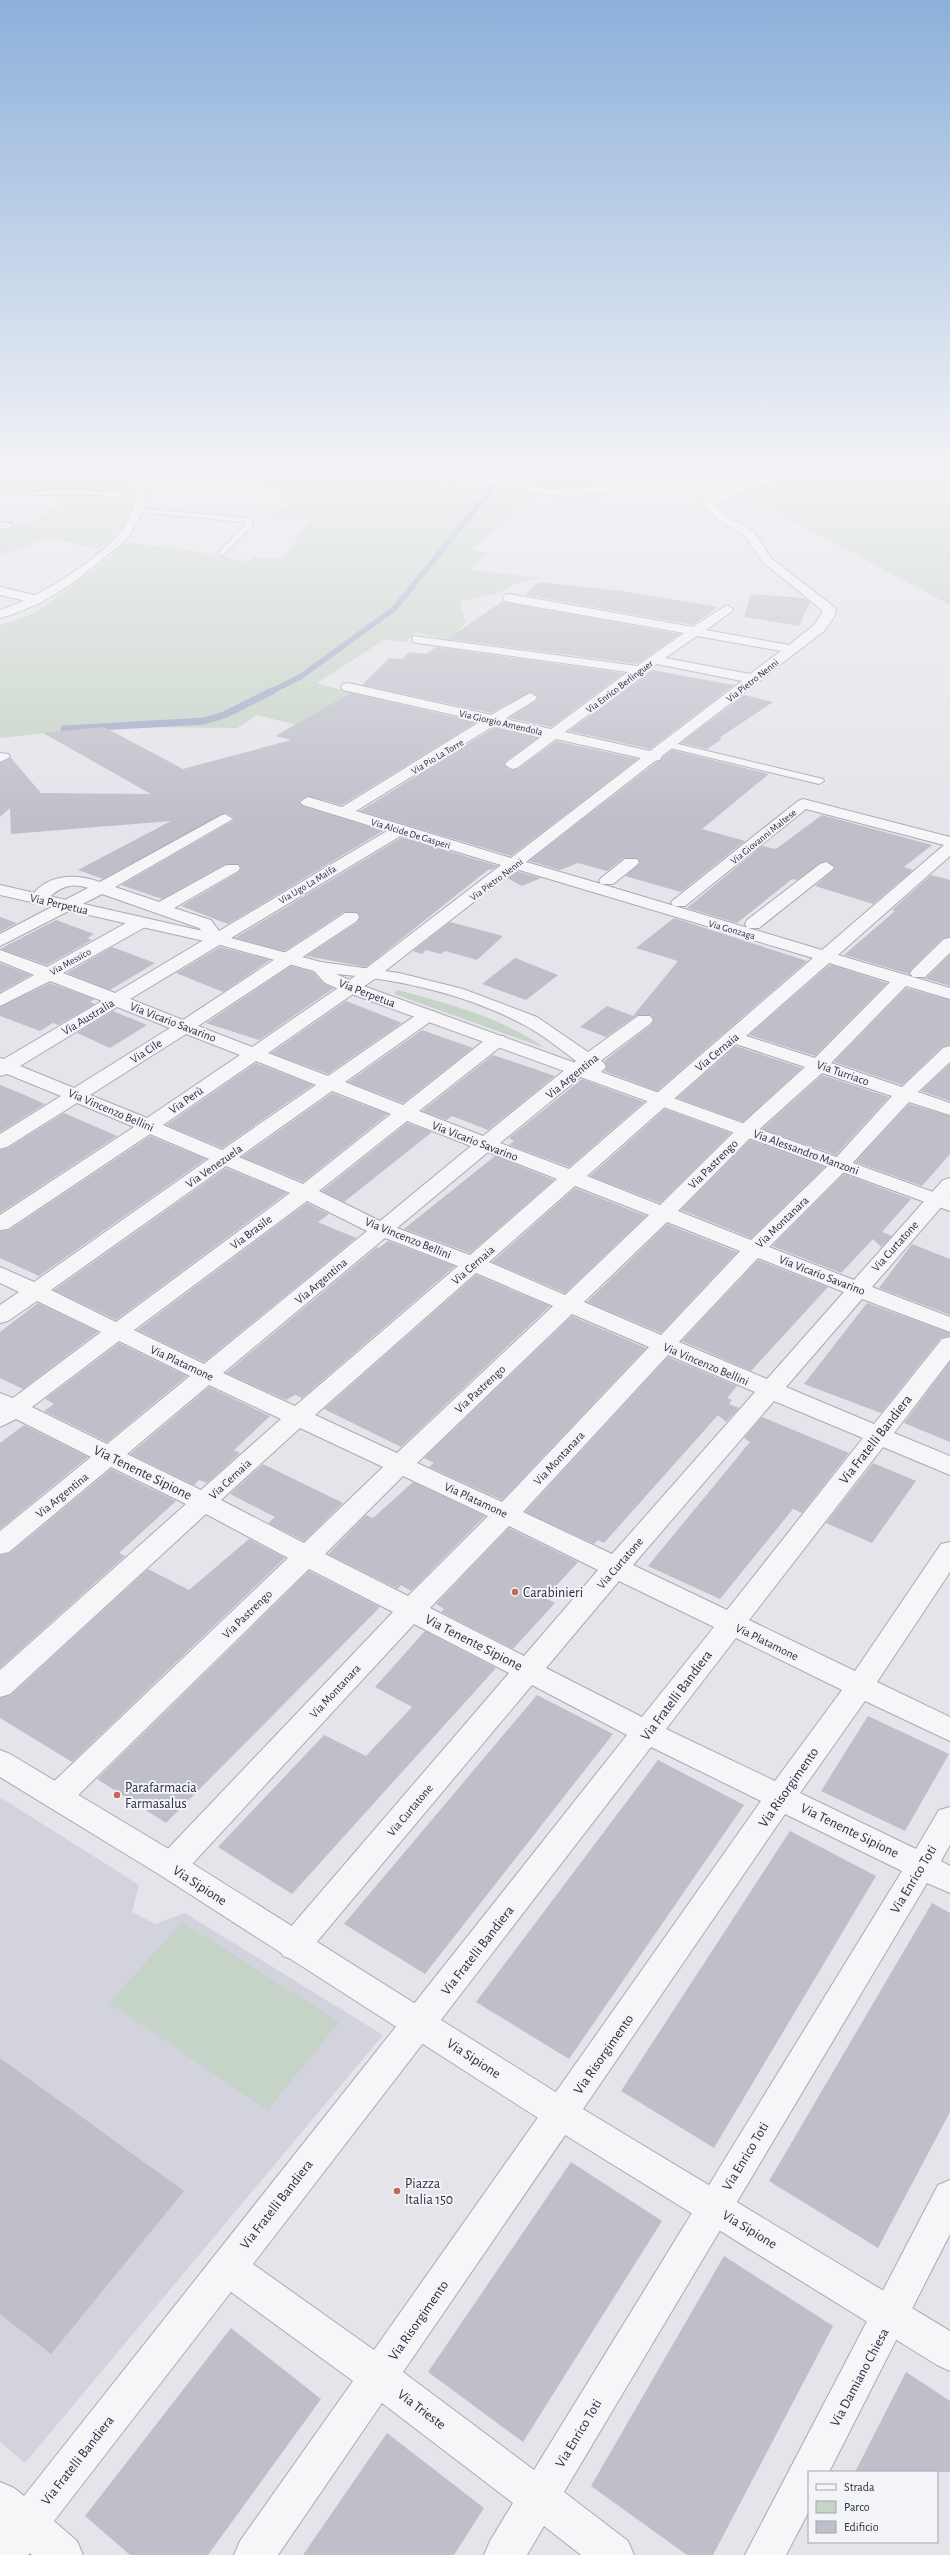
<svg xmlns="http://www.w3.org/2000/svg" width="950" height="2555" font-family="'Alegreya Sans',sans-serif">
	<rect width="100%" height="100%" fill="#e4e4ea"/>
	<!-- built -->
	<path fill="#d2d3dc" d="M0 1797 139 1885 132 1912 155 1924 185 1913 383 2035 25 2463 0 2442Z"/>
	<!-- green -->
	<g fill="#c6d3c7">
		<path d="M0 465H86L127 481 131 485 132 494 77 490H28L0 494Z"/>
		<path d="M126 465H354L535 496 469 550 487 553 470 570 544 578 516 583 500 593 462 601 461 608 466 622 450 640 416 633 405 642 384 640 317 683 352 693 339 701 325 732 257 715 237 728 104 727 0 738V625L28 616 40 609 109 558 126 542 183 549 249 562 254 557 282 559 310 520 263 517 288 506 281 500 284 489 233 486 215 482 201 471 127 467Z"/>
		<path d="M403 465H659C644 471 629 480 614 485 560 501 461 474 403 465Z"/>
		<path d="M764 465H816L820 468 784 472 777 468 770 470Z"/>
		<path d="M950 465V605L746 496C796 465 891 468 950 465Z"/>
		<path d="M90 494 127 496 131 505C127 525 114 536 98 549L47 538 0 556V532L49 514 41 512Z"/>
		<path d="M397 990C450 1004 500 1017 545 1048L394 994Z"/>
		<path d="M182 1922 339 2022 268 2110 109 2003Z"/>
	</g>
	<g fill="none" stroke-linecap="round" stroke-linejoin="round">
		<!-- stream-far1 -->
		<path stroke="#a3a9c6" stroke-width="5.5" d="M270 692 300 677 394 609 511 465"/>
		<!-- stream -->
		<path stroke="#a3a9c6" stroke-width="7" d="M64 729 204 721 224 715 272 691"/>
	</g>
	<!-- building -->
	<g fill="#bfbfca">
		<path d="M539 582 622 591 718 607 693 625 525 595Z"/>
		<path d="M751 594 805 598 810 602 799 626 744 617Z"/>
		<path d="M503 601 509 603 680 634 637 664 447 639Z"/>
		<path d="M436 647 624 673 551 727 509 718 536 701 538 697 531 692 491 713 362 685 389 658 402 659 410 652 426 654Z"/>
		<path d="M652 670 734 685 650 749 569 731Z"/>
		<path d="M351 693 477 722 342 805 308 796 299 801 303 806 383 831 228 924 181 906 239 872 241 867 238 864H225L162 899 121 885 234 820V818L226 813 103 879 78 870 171 821 11 834 10 808 0 817V763L11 758 41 793 151 794 43 733 104 727 183 769 291 740 275 736Z"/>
		<path d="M744 695 773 702 719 738 722 739 707 749 681 743Z"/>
		<path d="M495 727 539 737 506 761 504 765 511 770 518 769 556 741 638 759 511 856 360 811Z"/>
		<path d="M672 750 769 774 702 829 745 841 681 892 625 876 640 863 637 858H624L607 871 578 863 560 870 529 861Z"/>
		<path d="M822 815 932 845 904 867 913 870 873 904 815 886 835 868 826 861 797 880 792 879 737 923 687 908 762 846 776 849Z"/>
		<path d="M402 837 498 866 491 870 489 869 366 967 306 956 358 922 360 916 357 912H344L285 951 235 938Z"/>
		<path d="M516 871 541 878 522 886 507 878Z"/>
		<path d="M931 875 950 880V937L943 938 912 968 909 974 844 955 895 911 892 910Z"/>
		<path d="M0 917 17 923 0 932Z"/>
		<path d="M674 918 807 961 657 1091 604 1071 607 1067 604 1061 651 1025 654 1020 651 1015H637L606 1037 580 1027 607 1006 633 1016 678 961 636 948Z"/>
		<path d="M56 920 94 934 87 938 92 940 47 965 0 949Z"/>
		<path d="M450 922 503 936 477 960 445 951 441 954 426 950 422 954 413 951Z"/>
		<path d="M112 947 155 963 110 990 67 973Z"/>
		<path d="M220 947 270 960 223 992 176 973Z"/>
		<path d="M950 955V986L923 978H926Z"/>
		<path d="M515 958 558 975 526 1000 482 984Z"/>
		<path d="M0 963 31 975 0 992Z"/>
		<path d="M832 965 887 983 815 1056 749 1035 828 966Z"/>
		<path d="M291 966 313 972 324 984 334 988 259 1040 206 1023Z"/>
		<path d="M50 983 94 999 90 1002 95 1004 58 1025 53 1023 40 1031 0 1016V1007Z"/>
		<path d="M906 988 950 1000V1045L942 1047 902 1085 834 1062Z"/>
		<path d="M346 1001 402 1023 328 1074 271 1053Z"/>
		<path d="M113 1011 147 1025 110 1048 77 1033Z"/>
		<path d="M422 1030 473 1048 403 1103 348 1082Z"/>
		<path d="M736 1046 802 1068 743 1122 677 1098Z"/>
		<path d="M493 1055 555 1076 488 1130 452 1116 447 1120 422 1111Z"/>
		<path d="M256 1063 313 1085 222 1148 166 1125Z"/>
		<path d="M950 1064V1101L921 1091Z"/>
		<path d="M822 1075 889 1097 836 1155 762 1129Z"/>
		<path d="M582 1079 644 1102 569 1167 509 1145 514 1141 509 1138Z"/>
		<path d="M0 1085 20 1093 45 1104 0 1132Z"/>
		<path d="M332 1093 388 1114 303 1182 242 1157Z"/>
		<path d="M909 1104 950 1116V1154L922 1186 855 1162Z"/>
		<path d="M665 1109 731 1133 660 1203 590 1176Z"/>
		<path d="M64 1113 117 1136 0 1213V1150L8 1148Z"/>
		<path d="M407 1123 432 1132 344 1202 322 1191Z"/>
		<path d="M150 1136 206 1159 39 1276 0 1258V1231L9 1230Z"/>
		<path d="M750 1140 825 1167 751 1238 681 1210Z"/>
		<path d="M495 1156 554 1180 470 1253 404 1229Z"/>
		<path d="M226 1168 287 1193 116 1320 54 1290Z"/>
		<path d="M844 1174 911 1199 882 1232 892 1236 881 1247 873 1239 841 1273 772 1246Z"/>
		<path d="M575 1188 646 1216 565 1293 492 1262Z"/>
		<path d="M307 1203 329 1214 318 1222 356 1238 204 1362 137 1330Z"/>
		<path d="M667 1224 737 1252 661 1333 587 1302Z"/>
		<path d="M388 1241 455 1266 302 1398 295 1395 286 1400 226 1373 377 1247 379 1248Z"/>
		<path d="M912 1244 950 1259V1315L879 1288Z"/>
		<path d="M758 1260 828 1287 751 1371 682 1341Z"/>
		<path d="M476 1275 550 1306 401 1447 324 1409Z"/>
		<path d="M38 1303 98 1332 23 1389 0 1378V1332Z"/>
		<path d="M867 1303 950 1333V1336L941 1338 881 1413 804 1384Z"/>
		<path d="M572 1316 646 1348 502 1500 429 1467 434 1463 424 1458Z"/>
		<path d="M119 1343 187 1376 107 1442 44 1411 54 1404 45 1399Z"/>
		<path d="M668 1357 737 1386 727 1398 732 1400 729 1404 739 1408 726 1422 718 1415 604 1543 598 1540 594 1544 525 1512Z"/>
		<path d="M950 1362V1442L904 1423Z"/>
		<path d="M209 1387 270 1416 234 1450 240 1453 207 1483 199 1480 194 1485 130 1454Z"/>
		<path d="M762 1417 849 1453 802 1513 793 1509 720 1599 648 1566 750 1442 744 1438Z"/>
		<path d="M24 1425 88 1457 0 1529V1443Z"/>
		<path d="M873 1463 916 1481 872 1543 826 1523Z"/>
		<path d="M263 1464 343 1503 304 1541 268 1523 275 1517 230 1494Z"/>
		<path d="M111 1469 176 1501 119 1553 125 1556 0 1668V1555L10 1553Z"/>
		<path d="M413 1482 485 1516 411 1591 401 1585 398 1589 328 1554 366 1515 373 1518Z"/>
		<path d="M509 1528 578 1562 545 1598 555 1603 513 1649 441 1612 444 1609 436 1604Z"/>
		<path d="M249 1539 285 1558 72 1762 0 1718V1698L11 1695 148 1569 189 1590Z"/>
		<path d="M309 1571 380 1607 166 1823 97 1779Z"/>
		<path d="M425 1631 496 1668 292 1894 218 1847 324 1735 366 1756 412 1707 375 1687Z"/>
		<path d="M537 1695 613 1734 425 1974 344 1924Z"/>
		<path d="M868 1716 949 1754 905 1831 821 1791Z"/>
		<path d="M658 1760 744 1805 569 2059 476 2002Z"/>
		<path d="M790 1831 876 1876 714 2148 621 2091Z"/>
		<path d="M932 1903 950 1913V2112L878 2248 769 2181Z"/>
		<path d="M0 2058 184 2191 51 2354 0 2314Z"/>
		<path d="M571 2162 662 2221 523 2442 428 2372Z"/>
		<path d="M724 2256 833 2326 713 2555H687L591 2486Z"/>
		<path d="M231 2328 321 2399 208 2555H130L85 2516Z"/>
		<path d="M906 2372 950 2401V2472H855Z"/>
		<path d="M387 2433 484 2508 454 2555H303Z"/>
	</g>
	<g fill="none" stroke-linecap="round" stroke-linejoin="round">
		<!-- service casing -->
		<g stroke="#a9aab4" stroke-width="2">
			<g id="service">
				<path d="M80 490 139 494 143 496 139 498 80 494 35 495 31 493 35 491Z"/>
				<path d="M135 508 248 518 252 520 253 525 222 556 218 553 245 525 244 522 138 512H135Z"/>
				<path d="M670 742 823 779 824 781 819 784 666 747 665 745Z"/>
			</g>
		</g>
		<!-- minor casing -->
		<g stroke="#a9aab4" stroke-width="2">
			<g id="minor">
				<path d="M854 465H917L912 468C844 472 777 473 715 505L726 516 754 532 771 558 834 607 836 610 834 617 824 631 662 756 660 760 655 761 526 862 601 884 599 881 601 878 625 859H637L639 862 637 865 613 884H601L822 950 944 845 806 809 685 906H673L671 902 798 801 803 799 950 837V856L838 955 950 988V999L906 986 831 1063 902 1087 943 1048 950 1046V1062L918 1092 950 1103V1115L909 1102 847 1169 769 1247 854 1280 943 1180 950 1178V1197L872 1287 950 1317V1332L862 1299 786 1387 874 1424 942 1339 950 1337V1360L894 1433 950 1456V1475L883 1447 749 1620 855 1671 941 1544 950 1542V1572L877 1682 950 1717V1741L865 1701 800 1793 916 1849 939 1810 950 1807V1845L941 1861 950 1866V1893L927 1883 564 2492 628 2541 634 2555H581L544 2526 527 2555H484L490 2541 513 2503 382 2403 278 2555H234L240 2541 353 2381 231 2292 54 2521 77 2541 83 2555H32L30 2553 28 2555H0V2482L14 2488 24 2496 627 1735 532 1685 305 1956 294 1960 283 1956 278 1946 283 1936 509 1673 414 1624 182 1875 171 1879 160 1875 156 1866 160 1857 393 1612 309 1569 67 1806 57 1809 47 1806 42 1797 47 1788 288 1558 206 1514 10 1694 0 1697V1670L186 1504 111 1467 9 1552 0 1554V1531L91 1457 16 1419 0 1427V1393L13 1398 101 1332 37 1301 8 1321 0 1323V1305L19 1292 0 1283V1267L34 1282 209 1159 150 1134 8 1229 0 1230V1215L134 1127 77 1103 7 1147 0 1149V1134L61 1096 7 1074 0 1076V1058L4 1059 102 1001 50 981 0 1006V994L34 975 0 961V950L47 967 135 918H147L149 922 147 926 63 973 115 993 207 938 199 928 102 894 0 946V934L88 888C55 877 51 907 31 903L29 899C46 874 74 873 100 882L220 816 225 814 233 819 115 887 159 902 226 865H238L240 868 238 871 174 908 211 920 219 931 387 831 303 805 300 802 308 797 342 807 481 721 343 690 341 687 343 684 348 683 491 715 530 693 537 697 535 700 505 719 551 729 628 672 418 643 413 642 412 639 413 636 637 666 684 633 509 602 505 601 503 598 505 595 509 594 693 627 727 605 733 609 731 612 706 630 789 645 814 625 823 611 763 562 745 536 718 520 703 504C706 499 713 497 718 495 760 474 808 468 854 465ZM697 636 781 651 750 674 665 658ZM657 664 742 681 650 751 565 732ZM495 725 542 736 507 762 505 765 512 769 517 768 556 739 641 758 511 858 356 811ZM402 835 501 865 364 970 252 1047 198 1026 357 921 359 917 357 913H345L183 1020 130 999ZM516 869 813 958 569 1169 500 1143 595 1065 650 1024 653 1020 650 1016H638L581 1057 483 1136 419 1111 504 1044 506 1040 504 1036H490L403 1105 345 1082 434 1019 437 1015 434 1011H422L328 1076 268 1053 376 978ZM829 963 890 982 815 1058 746 1036ZM117 1007 170 1028 74 1088 20 1066ZM186 1034 240 1055 147 1118 90 1095ZM736 1044 805 1067 740 1126 660 1205 587 1176ZM256 1061 316 1085 222 1150 163 1125ZM822 1073 892 1096 833 1161 751 1240 678 1211 754 1134ZM332 1091 391 1114 303 1184 239 1157ZM407 1121 471 1146 380 1221 319 1191ZM488 1152 557 1179 470 1255 397 1228ZM226 1166 290 1193 116 1322 51 1290ZM575 1186 649 1215 565 1295 489 1262ZM307 1201 367 1231 204 1364 134 1330ZM667 1222 740 1251 661 1335 584 1302ZM385 1238 458 1266 295 1406 223 1373ZM758 1258 844 1292 767 1379 679 1342ZM476 1273 553 1306 397 1453 315 1415ZM572 1314 649 1347 502 1502 417 1463ZM119 1341 190 1376 107 1444 32 1407ZM668 1355 755 1392 612 1554 523 1512ZM209 1385 281 1419 201 1490 127 1454ZM774 1401 863 1438 727 1610 633 1565ZM300 1428 383 1467 304 1543 221 1500ZM403 1476 488 1516 408 1596 325 1554ZM509 1526 598 1570 524 1656 430 1608ZM619 1581 714 1627 642 1717 546 1668ZM736 1638 842 1690 775 1781 666 1729ZM651 1747 761 1801 374 2350 253 2264ZM785 1814 902 1871 534 2470 403 2372Z"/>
				<path d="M7 522 13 525 11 527 0 530V523Z"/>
				<path d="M0 587 43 597 45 600 39 604 0 595Z"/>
				<path d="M0 753 8 754 10 757 0 762Z"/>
				<path d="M826 862 834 867 832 870 759 928H747L745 924 747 920 820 864Z"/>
				<path d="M950 938V953L925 977H913L910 973 913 969 944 939Z"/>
				<path d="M950 2180V2234L829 2472H809V2511L786 2555H745L938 2185Z"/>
			</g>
		</g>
		<!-- tertiary casing -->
		<g stroke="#a9aab4" stroke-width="2">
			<g id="tertiary">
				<path d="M93 465C126 465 157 475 141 514 137 522 133 531 127 538 121 545 112 551 104 558 73 584 40 608 0 618V610C38 598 92 564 119 534 129 523 136 502 135 488L126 479Z"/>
				<path d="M371 465H397L559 490 614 485 658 465H672L621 490 593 495 559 496 376 468Z"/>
				<path d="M0 885 216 934 321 962 399 973 463 989 537 1017 604 1063 606 1067 601 1072 950 1198V1211L346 992 325 983 314 971 213 943 0 895ZM336 974C399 979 470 995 526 1026 546 1037 563 1051 581 1065L358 984Z"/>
				<path d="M0 1750 10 1754 182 1857 573 2103 950 2331V2371L937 2365 549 2125 160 1875 0 1777Z"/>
			</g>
		</g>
		<!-- service -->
		<use href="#service" fill="#f6f6f9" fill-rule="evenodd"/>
		<!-- minor -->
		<use href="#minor" fill="#f6f6f9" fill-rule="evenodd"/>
		<!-- tertiary -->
		<use href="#tertiary" fill="#f6f6f9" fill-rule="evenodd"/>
	</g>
	<!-- sky -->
	<linearGradient id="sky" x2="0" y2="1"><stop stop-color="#8cb0da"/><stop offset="0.57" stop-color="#f3f3f6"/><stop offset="1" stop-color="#f3f3f6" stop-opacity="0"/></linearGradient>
	<rect width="950" height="823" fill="url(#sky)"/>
	<!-- markers -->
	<g fill="#c16957" stroke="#f3f4f8" stroke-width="1.5">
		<circle cx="515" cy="1592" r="4"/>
		<circle cx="117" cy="1795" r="4"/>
		<circle cx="397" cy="2191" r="4"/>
	</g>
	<g text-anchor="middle" stroke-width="4" stroke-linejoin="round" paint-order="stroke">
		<!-- far-street labels -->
		<g font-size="10" fill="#2d2e41" stroke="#f3f4f8">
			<text transform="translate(752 680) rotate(-38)" y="4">Via Pietro Nenni</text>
			<text transform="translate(619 686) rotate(-37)" y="4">Via Enrico Berlinguer</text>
			<text transform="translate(501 722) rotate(13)" y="4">Via Giorgio Amendola</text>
			<text transform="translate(437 756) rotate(-31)" y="4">Via Pio La Torre</text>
			<text transform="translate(411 833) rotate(17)" y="4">Via Alcide De Gasperi</text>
			<text transform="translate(763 836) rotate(-39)" y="4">Via Giovanni Maltese</text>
			<text transform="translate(496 879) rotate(-37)" y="4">Via Pietro Nenni</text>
			<text transform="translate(307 884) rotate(-31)" y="4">Via Ugo La Malfa</text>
			<text transform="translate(732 929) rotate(16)" y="4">Via Gonzaga</text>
			<text transform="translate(70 961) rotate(-29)" y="4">Via Messico</text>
		</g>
		<!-- street labels -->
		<g font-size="12" fill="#2d2e41" stroke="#f3f4f8">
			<text transform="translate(59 904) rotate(13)" y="4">Via Perpetua</text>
			<text transform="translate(367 993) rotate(21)" y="4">Via Perpetua</text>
			<text transform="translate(88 1017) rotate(-31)" y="4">Via Australia</text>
			<text transform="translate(173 1022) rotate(21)" y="4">Via Vicario Savarino</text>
			<text transform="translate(146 1051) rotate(-33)" y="4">Via Cile</text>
			<text transform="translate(717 1052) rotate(-40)" y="4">Via Cernaia</text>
			<text transform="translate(843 1073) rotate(19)" y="4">Via Turriaco</text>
			<text transform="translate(572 1076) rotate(-39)" y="4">Via Argentina</text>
			<text transform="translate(186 1100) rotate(-35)" y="4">Via Perù</text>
			<text transform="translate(111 1110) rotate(23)" y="4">Via Vincenzo Bellini</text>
			<text transform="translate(475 1141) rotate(21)" y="4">Via Vicario Savarino</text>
			<text transform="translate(806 1152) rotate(20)" y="4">Via Alessandro Manzoni</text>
			<text transform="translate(713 1164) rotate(-45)" y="4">Via Pastrengo</text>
			<text transform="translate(214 1166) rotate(-35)" y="4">Via Venezuela</text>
			<text transform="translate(782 1222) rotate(-44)" y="4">Via Montanara</text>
			<text transform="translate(251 1232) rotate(-37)" y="4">Via Brasile</text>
			<text transform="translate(408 1238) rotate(22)" y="4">Via Vincenzo Bellini</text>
			<text transform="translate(895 1246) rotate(-48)" y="4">Via Curtatone</text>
			<text transform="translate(473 1265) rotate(-41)" y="4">Via Cernaia</text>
			<text transform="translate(822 1275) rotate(21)" y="4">Via Vicario Savarino</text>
			<text transform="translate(321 1281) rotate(-40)" y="4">Via Argentina</text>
			<text transform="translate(182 1363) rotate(25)" y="4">Via Platamone</text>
			<text transform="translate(706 1364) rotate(23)" y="4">Via Vincenzo Bellini</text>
			<text transform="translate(480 1389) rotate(-43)" y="4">Via Pastrengo</text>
			<text transform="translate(559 1458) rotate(-47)" y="4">Via Montanara</text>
			<text transform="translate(230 1479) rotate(-43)" y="4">Via Cernaia</text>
			<text transform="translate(62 1495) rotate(-39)" y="4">Via Argentina</text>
			<text transform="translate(476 1500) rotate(25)" y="4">Via Platamone</text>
			<text transform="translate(620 1563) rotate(-49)" y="4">Via Curtatone</text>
			<text transform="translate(247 1614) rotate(-44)" y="4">Via Pastrengo</text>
			<text transform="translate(767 1642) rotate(26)" y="4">Via Platamone</text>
			<text transform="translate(335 1691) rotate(-47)" y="4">Via Montanara</text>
			<text transform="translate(410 1810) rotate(-50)" y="4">Via Curtatone</text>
		</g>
		<!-- near-street labels -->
		<g font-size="14" fill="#2d2e41" stroke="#f3f4f8">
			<text transform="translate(875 1439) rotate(-52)" y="5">Via Fratelli Bandiera</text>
			<text transform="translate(143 1472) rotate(26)" y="5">Via Tenente Sipione</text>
			<text transform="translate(474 1642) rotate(27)" y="5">Via Tenente Sipione</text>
			<text transform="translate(676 1695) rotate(-53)" y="5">Via Fratelli Bandiera</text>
			<text transform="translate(788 1787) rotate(-55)" y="5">Via Risorgimento</text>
			<text transform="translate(850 1830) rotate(26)" y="5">Via Tenente Sipione</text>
			<text transform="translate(913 1879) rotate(-59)" y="5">Via Enrico Toti</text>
			<text transform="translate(200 1885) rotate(33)" y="5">Via Sipione</text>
			<text transform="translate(477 1950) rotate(-52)" y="5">Via Fratelli Bandiera</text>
			<text transform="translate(603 2054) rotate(-55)" y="5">Via Risorgimento</text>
			<text transform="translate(474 2058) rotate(33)" y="5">Via Sipione</text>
			<text transform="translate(745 2156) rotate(-59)" y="5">Via Enrico Toti</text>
			<text transform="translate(276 2204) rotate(-52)" y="5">Via Fratelli Bandiera</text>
			<text transform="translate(750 2229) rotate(31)" y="5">Via Sipione</text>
			<text transform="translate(418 2320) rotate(-55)" y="5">Via Risorgimento</text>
			<text transform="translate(859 2377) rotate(-62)" y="5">Via Damiano Chiesa</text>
			<text transform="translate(422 2409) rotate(37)" y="5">Via Trieste</text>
			<text transform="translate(578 2433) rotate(-59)" y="5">Via Enrico Toti</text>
			<text transform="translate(77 2460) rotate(-52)" y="5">Via Fratelli Bandiera</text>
		</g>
		<!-- near-poi labels -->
		<g font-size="14" fill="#2d2e41" stroke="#f3f4f8" text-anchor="start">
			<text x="523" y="1597">Carabinieri</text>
			<text x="125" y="1792">Parafarmacia<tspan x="125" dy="16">Farmasalus</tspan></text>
			<text x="405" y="2188">Piazza<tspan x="405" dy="16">Italia 150</tspan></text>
		</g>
	</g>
	<!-- legend -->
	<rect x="808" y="2471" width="130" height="72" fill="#f3f4f8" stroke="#a4a5af"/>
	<rect x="816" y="2484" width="20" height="6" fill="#f6f6f9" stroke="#a4a5af"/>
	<text x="844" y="2491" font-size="12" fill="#2d2e41">Strada</text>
	<rect x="816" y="2501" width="20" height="12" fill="#c6d3c7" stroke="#a4a5af"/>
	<text x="844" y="2511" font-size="12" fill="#2d2e41">Parco</text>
	<rect x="816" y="2521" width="20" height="12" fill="#bfbfca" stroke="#a4a5af"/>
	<text x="844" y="2531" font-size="12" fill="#2d2e41">Edificio</text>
</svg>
